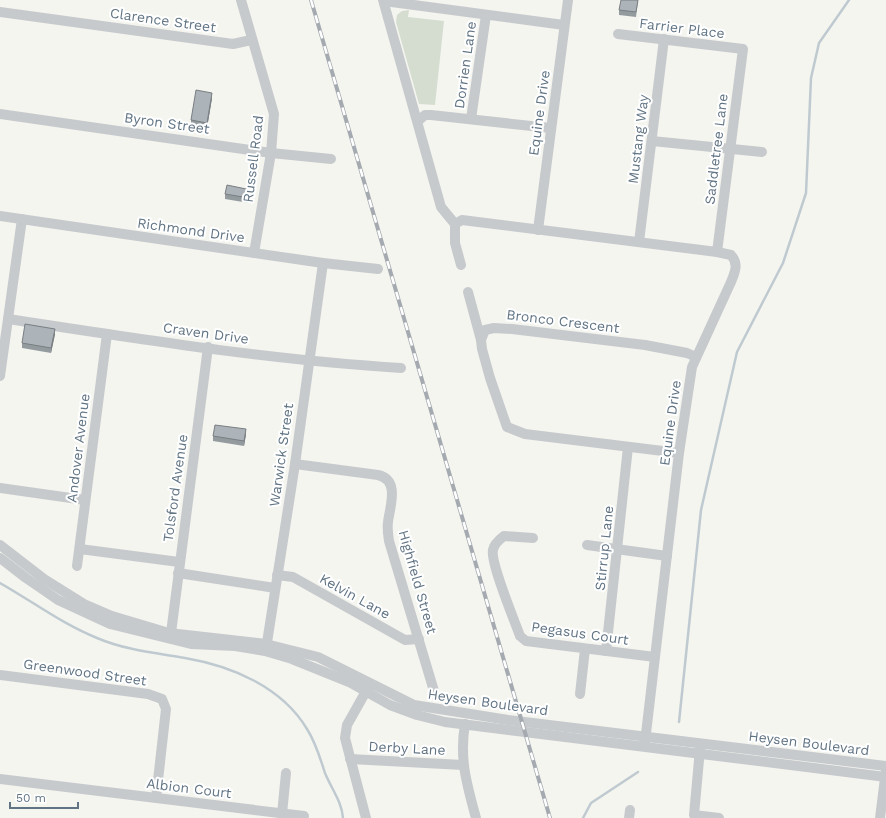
<svg xmlns="http://www.w3.org/2000/svg" width="886" height="818" font-family="'Work Sans',sans-serif">
	<rect width="100%" height="100%" fill="#f5f5f0"/>
	<!-- green -->
	<path fill="#d5ddd1" d="M409 10 408 17 444 21 435 105 419 104 396 22 397 15 402 11Z"/>
	<g fill="none" stroke-linecap="round" stroke-linejoin="round">
		<!-- stream -->
		<g stroke="#bfcad0" stroke-width="2.5">
			<path d="M0 583C32 601 62 624 97 638 125 650 156 653 185 658 232 666 282 687 307 729 316 743 320 758 325 773 331 788 342 802 343 818"/>
			<path d="M679 722 701 510 737 352 783 263 806 193 811 78 819 43 849 0"/>
			<path d="M583 818 591 803 638 772"/>
		</g>
		<!-- minor -->
		<g stroke="#c7cacd" stroke-width="10">
			<path d="M241 0 274 114 271 153 254 253"/>
			<path d="M383 0 441 207 455 224V243L461 265"/>
			<path d="M384 1 564 25"/>
			<path d="M0 12 233 44 251 40"/>
			<path d="M618 34 743 49 717 252"/>
			<path d="M0 114 271 153 331 159"/>
			<path d="M471 119 486 15"/>
			<path d="M418 121 425 115H431L550 128"/>
			<path d="M652 141 762 152"/>
			<path d="M0 216 323 263 378 269"/>
			<path d="M455 224 462 220 717 252 731 255C739 264 735 272 731 282L692 367 679 453 645 742"/>
			<path d="M538 230 568 0"/>
			<path d="M639 242 664 39"/>
			<path d="M468 292 481 340"/>
			<path d="M8 319C139 339 270 360 401 368"/>
			<path d="M0 376 22 219"/>
			<path d="M679 453 525 434 507 427 490 378 482 349 481 340 485 330 494 328 512 329 645 345 687 353 696 357"/>
			<path d="M295 464 378 475C400 480 390 506 388 522 387 528 388 534 389 541L434 691"/>
			<path d="M0 488 85 500"/>
			<path d="M533 538 504 536C500 539 494 544 493 550 490 562 515 622 520 636L526 641 655 657"/>
			<path d="M0 545 44 579 84 604 112 616 169 633 266 644 318 657 414 705 508 720 886 766"/>
			<path d="M587 545 667 556"/>
			<path d="M80 549 179 562"/>
			<path d="M0 558 26 578 58 600 110 624 191 644 235 646 265 651 292 659 349 682 390 705 417 715 445 722 886 777"/>
			<path d="M77 566 107 334"/>
			<path d="M178 573 275 588"/>
			<path d="M277 575 293 577 405 640 419 639"/>
			<path d="M171 633 208 347"/>
			<path d="M266 649 295 464 323 263"/>
			<path d="M606 651 628 447"/>
			<path d="M0 675 148 694 162 699 166 709 156 798"/>
			<path d="M580 694 585 649"/>
			<path d="M465 724C459 759 467 785 476 818"/>
			<path d="M700 749 694 815 719 818"/>
			<path d="M350 759 463 765"/>
			<path d="M0 779 304 816"/>
			<path d="M282 814 286 773"/>
			<path d="M366 818 345 738 347 725 369 686"/>
			<path d="M629 818 630 810"/>
			<path d="M880 818 886 770"/>
		</g>
		<!-- rail casing -->
		<g stroke="#a4aab0" stroke-width="4">
			<path id="rail" d="M311 0 550 818"/>
		</g>
		<!-- rail -->
		<use href="#rail" stroke="#fff" stroke-width="2.5" stroke-dasharray="8" stroke-linecap="butt"/>
	</g>
	<!-- wall -->
	<g fill="#949b9f">
		<path d="M638 0 636 17 619 15V10Z"/>
		<path d="M212 98 207 128 191 125V120Z"/>
		<path d="M225 194 251 195 249 203 225 199Z"/>
		<path d="M55 334 51 353 22 348V343Z"/>
		<path d="M246 434 244 446 213 441V436Z"/>
	</g>
	<!-- shaded-wall -->
	<g fill="#787e82">
		<path d="M212 93V98L207 128V123Z"/>
		<path d="M55 329V334L51 353V348Z"/>
		<path d="M246 429V434L244 446V441Z"/>
	</g>
	<!-- building -->
	<g fill="#acb4b9" stroke="#787e82">
		<path d="M621 0H638L636 12 619 10Z"/>
		<path d="M196 90 212 93 207 123 191 120Z"/>
		<path d="M227 185 251 190 249 198 225 194Z"/>
		<path d="M25 324 55 329 51 348 22 343Z"/>
		<path d="M215 425 246 429 244 441 213 436Z"/>
	</g>
	<g text-anchor="middle" stroke-width="4" stroke-linejoin="round" paint-order="stroke">
		<!-- street labels -->
		<g font-size="14" fill="#617484" stroke="#fff">
			<text transform="translate(163 20) rotate(8)" y="5">Clarence Street</text>
			<text transform="translate(682 28) rotate(7)" y="5">Farrier Place</text>
			<text transform="translate(465 65) rotate(-82)" y="5">Dorrien Lane</text>
			<text transform="translate(539 113) rotate(-82)" y="5">Equine Drive</text>
			<text transform="translate(167 123) rotate(8)" y="5">Byron Street</text>
			<text transform="translate(638 139) rotate(-83)" y="5">Mustang Way</text>
			<text transform="translate(716 149) rotate(-83)" y="5">Saddletree Lane</text>
			<text transform="translate(253 159) rotate(-83)" y="5">Russell Road</text>
			<text transform="translate(191 230) rotate(8)" y="5">Richmond Drive</text>
			<text transform="translate(563 321) rotate(7)" y="5">Bronco Crescent</text>
			<text transform="translate(206 333) rotate(8)" y="5">Craven Drive</text>
			<text transform="translate(670 423) rotate(-82)" y="5">Equine Drive</text>
			<text transform="translate(78 448) rotate(-83)" y="5">Andover Avenue</text>
			<text transform="translate(281 455) rotate(-82)" y="5">Warwick Street</text>
			<text transform="translate(175 488) rotate(-82)" y="5">Tolsford Avenue</text>
			<text transform="translate(604 548) rotate(-84)" y="5">Stirrup Lane</text>
			<text transform="translate(418 582) rotate(74)" y="5">Highfield Street</text>
			<text transform="translate(355 596) rotate(29)" y="5">Kelvin Lane</text>
			<text transform="translate(580 633) rotate(8)" y="5">Pegasus Court</text>
			<text transform="translate(85 672) rotate(8)" y="5">Greenwood Street</text>
			<text transform="translate(488 702) rotate(8)" y="5">Heysen Boulevard</text>
			<text transform="translate(809 743) rotate(7)" y="5">Heysen Boulevard</text>
			<text transform="translate(407 748) rotate(3)" y="5">Derby Lane</text>
			<text transform="translate(189 788) rotate(7)" y="5">Albion Court</text>
		</g>
	</g>
	<!-- scale -->
	<path d="M10 802v6h68v-6" fill="none" stroke="#617484" stroke-width="2"/>
	<text x="16" y="802" font-size="12" fill="#617484" stroke="#ffffff" stroke-width="3" paint-order="stroke">50 m</text>
</svg>
